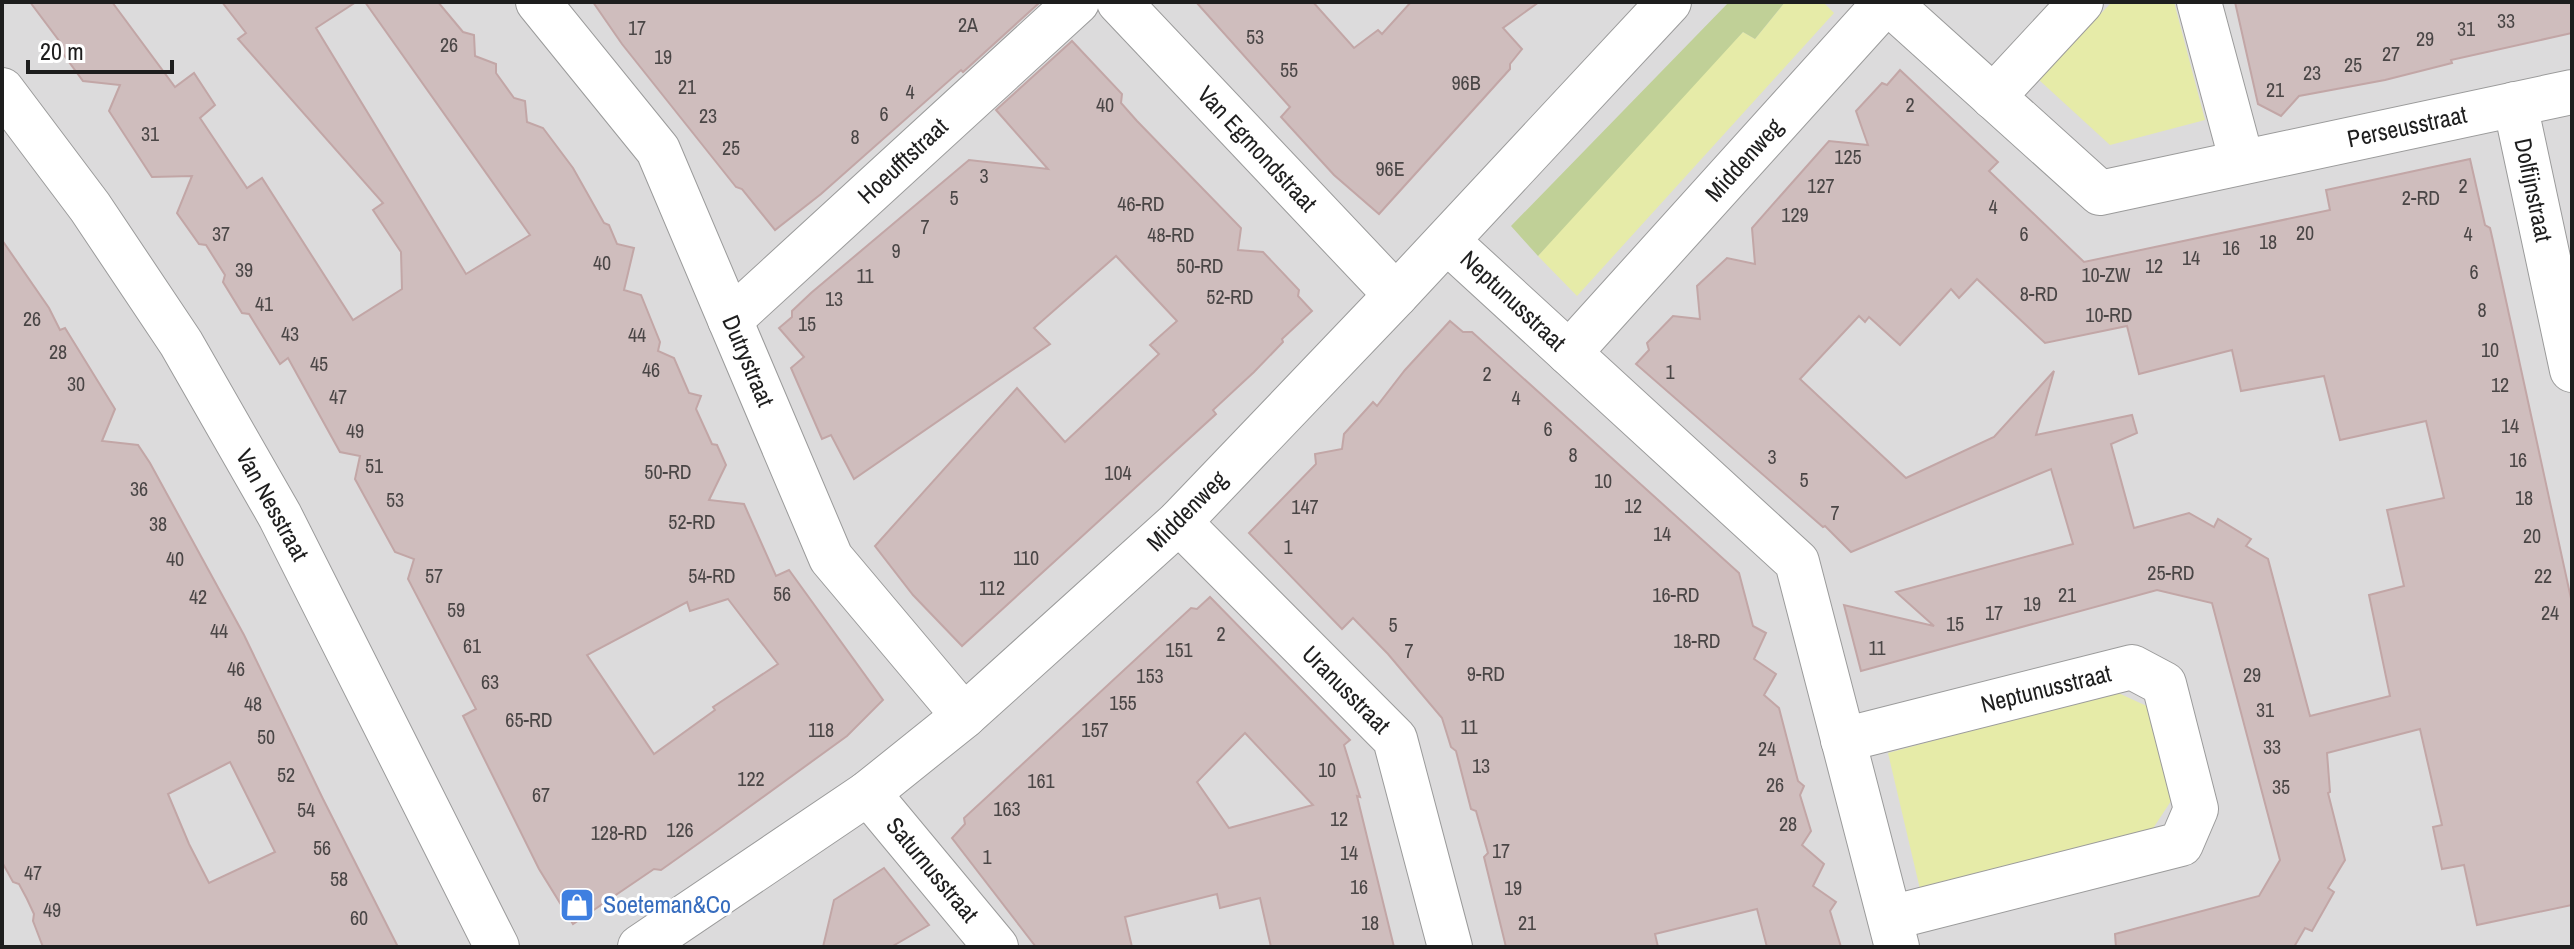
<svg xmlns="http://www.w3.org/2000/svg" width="2574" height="949" font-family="'Archivo Narrow',sans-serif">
	<rect width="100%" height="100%" fill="#efe7e4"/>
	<!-- residential -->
	<rect fill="#dcdbdc" x="2" y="2" width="2570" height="945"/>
	<!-- grass -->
	<g fill="#e6eba8">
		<path d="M1785 2H1823L1834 13 1577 296 1538 256 1663 114 1743 32 1755 39Z"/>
		<path d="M2112 2H2174L2205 120 2110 145 2038 79Z"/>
		<path d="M2114 691 2151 708 2173 798 2150 833 1920 889 1888 753Z"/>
	</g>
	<!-- forest -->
	<path fill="#c0d097" d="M1729 2H1785L1755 39 1743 32 1538 256 1511 226Z"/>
	<!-- building -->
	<g fill="#cfbdbd" stroke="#c2a6a6" stroke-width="2" fill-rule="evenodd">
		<path d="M30 2H112L175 87 194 73 215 105 200 118 247 188 262 178 353 320 402 289 401 252 373 210 383 203 238 39 246 33 222 2H356L316 28 466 274 530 235 365 2H438L463 32 474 35 475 56 496 64V73L514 98 525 101 527 122 543 128 573 168 604 223 609 225 617 244 634 248 624 290 641 295 660 342 658 351 674 358 689 393 701 396 696 409 712 444 717 445 726 465 709 500 744 504 776 576 789 570 883 700 847 736 716 831 661 870 654 869 573 924 539 869 463 716 476 709 408 579 414 559 395 552 355 479 360 456 340 452 288 358 280 364 249 314 242 313 223 282 225 275 206 245 199 244 177 213 192 176 152 177 109 111 120 85 83 81 61 51 63 46ZM728 599 778 664 713 707 715 710 654 754 587 655 687 602 690 611Z"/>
		<path d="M593 2H1037L1038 4 963 72 961 70 821 194 775 230 742 189 736 187 622 44Z"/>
		<path d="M1196 2H1313L1354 48 1378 30 1382 34 1411 2H1539L1503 28 1522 49 1510 64V69L1379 214 1334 175 1281 117 1290 107Z"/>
		<path d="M2235 2H2572V33L2451 60 2452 63 2385 80 2299 96 2281 116 2258 104Z"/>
		<path d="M1072 41 1122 94 1121 103 1137 121 1241 228 1238 250 1263 252 1299 290 1298 296 1312 311 1282 339 1283 342 1254 372 1213 410 1216 414 962 646 913 595 875 546 1017 388 1065 442 1159 354 1150 345 1177 321 1116 256 1034 328 1050 344 854 479 831 435 822 439 791 368 804 357 779 328 792 317V311L811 293 969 160 1048 169 996 110Z"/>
		<path d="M1900 70 1998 162 1989 171 2084 262 2330 210 2326 190 2470 159 2485 225 2490 228 2493 241 2572 603V905L2477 925 2464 865 2442 869 2433 827 2442 825 2420 729 2327 753 2330 792 2328 793 2345 860 2328 888 2334 892 2312 931 2305 928 2294 947H2116L2115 934 2259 896 2280 860 2212 603 2157 590 1861 671 1844 605 1934 626 1896 592 2073 544 2051 469 1851 552 1825 526 1823 527 1636 364 1649 350 1647 343 1673 316 1700 319 1697 286 1727 258 1755 264 1752 228 1829 141 1868 145 1856 111 1882 83 1887 85ZM1977 279 2045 343 2127 326 2139 374 2232 350 2241 391 2324 376 2340 440 2426 421 2444 498 2387 510 2404 586 2369 595 2390 696 2310 716 2268 559 2246 546 2251 539 2218 519 2214 527 2189 513 2134 528 2111 444 2137 433 2132 415 2036 435 2054 371 1994 437 1906 478 1800 379 1859 316 1865 322 1869 317 1900 345 1951 289 1959 298Z"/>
		<path d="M2 240 49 308 60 330 65 328 115 409 102 441 138 445 150 463 244 635 323 799 398 947H43L33 921 34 914 27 899 19 884 13 882 2 862ZM230 762 275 852 209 883 189 844 168 794Z"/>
		<path d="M1450 321 1463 332H1472L1739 573 1753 626 1766 633 1754 659 1776 674 1764 695 1779 708 1798 781 1804 786 1800 795 1811 831 1802 845 1824 864 1813 886 1836 902 1830 911 1841 947H1767L1757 909 1655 934 1658 947H1506L1484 857 1488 853 1476 811 1471 809 1456 751 1451 747 1442 718 1388 654 1353 618 1342 629 1249 533 1316 464 1315 454 1342 449 1344 434 1373 402 1377 406 1405 370Z"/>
		<path d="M1210 597 1350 740 1344 745 1360 797 1357 796 1394 947H1271L1260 898 1220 908 1217 894 1125 917 1132 947H1036L952 838 965 824 964 818 988 796 1191 608 1197 609ZM1245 733 1313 805 1229 828 1197 782Z"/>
		<path d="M884 868 929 925 891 947H823L834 900Z"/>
	</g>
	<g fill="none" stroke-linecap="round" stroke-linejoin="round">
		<!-- street casing -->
		<g stroke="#9b9b9b" stroke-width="46">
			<g id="street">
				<path d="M538 2 658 150 831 558 964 716"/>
				<path d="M1119 2 1396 295"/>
				<path d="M1888 2 2100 193 2572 92"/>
				<path d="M2199 2 2242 162"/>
				<path d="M2 90 90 207 181 343 280 516 497 947"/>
				<path d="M1993 97 2081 2"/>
				<path d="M2515 104 2572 370"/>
				<path d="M1447 241 1797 562 1897 947"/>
				<path d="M730 320 1077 2"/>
				<path d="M1569 353 1886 2"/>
				<path d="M1179 522 1395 739 1450 947"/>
				<path d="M1843 740 2132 667 2164 684 2196 809 2181 844 1890 918"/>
				<path d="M868 793 996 947"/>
				<path d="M640 947 868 793 964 716 1179 522 1396 295 1669 2"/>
			</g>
		</g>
		<!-- street -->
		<use href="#street" stroke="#fff" stroke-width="44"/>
	</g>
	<!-- icons -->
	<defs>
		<g id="shop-square" transform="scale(1.8)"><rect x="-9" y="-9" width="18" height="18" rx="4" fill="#3f7fe0" stroke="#fff"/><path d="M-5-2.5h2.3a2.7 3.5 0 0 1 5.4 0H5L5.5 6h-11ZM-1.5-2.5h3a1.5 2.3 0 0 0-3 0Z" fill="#fff"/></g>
	</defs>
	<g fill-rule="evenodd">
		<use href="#shop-square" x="577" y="905"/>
	</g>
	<g text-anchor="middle" stroke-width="6" stroke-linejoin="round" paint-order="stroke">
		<!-- number labels -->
		<g font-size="20" fill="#4a4646">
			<text x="2506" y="28">33</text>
			<text x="968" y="32">2A</text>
			<text x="637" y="35">17</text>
			<text x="2466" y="36">31</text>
			<text x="1255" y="44">53</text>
			<text x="2425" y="46">29</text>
			<text x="449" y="52">26</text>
			<text x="2391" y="61">27</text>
			<text x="663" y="64">19</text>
			<text x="2353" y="72">25</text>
			<text x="1289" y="77">55</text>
			<text x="2312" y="80">23</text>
			<text x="1466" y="90">96B</text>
			<text x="687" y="94">21</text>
			<text x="2275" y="97">21</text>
			<text x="910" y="99">4</text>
			<text x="1105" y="112">40</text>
			<text x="1910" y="112">2</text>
			<text x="884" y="121">6</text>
			<text x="708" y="123">23</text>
			<text x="150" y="141">31</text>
			<text x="855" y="144">8</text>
			<text x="731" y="155">25</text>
			<text x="1848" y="164">125</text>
			<text x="1390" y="176">96E</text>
			<text x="984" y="183">3</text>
			<text x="1821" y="193">127</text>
			<text x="2463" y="193">2</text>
			<text x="954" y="205">5</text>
			<text x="2421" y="205">2-RD</text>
			<text x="1141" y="211">46-RD</text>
			<text x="1993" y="214">4</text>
			<text x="1795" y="222">129</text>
			<text x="925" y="234">7</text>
			<text x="2305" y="240">20</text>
			<text x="221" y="241">37</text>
			<text x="2024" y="241">6</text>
			<text x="2468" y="241">4</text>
			<text x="1171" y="242">48-RD</text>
			<text x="2268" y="249">18</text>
			<text x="2231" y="255">16</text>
			<text x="896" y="258">9</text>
			<text x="2191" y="265">14</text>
			<text x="602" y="270">40</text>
			<text x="1200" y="273">50-RD</text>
			<text x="2154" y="273">12</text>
			<text x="244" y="277">39</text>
			<text x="2474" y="279">6</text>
			<text x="2106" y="282">10-ZW</text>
			<text x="865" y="283">11</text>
			<text x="2039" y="301">8-RD</text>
			<text x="1230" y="304">52-RD</text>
			<text x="834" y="306">13</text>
			<text x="264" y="311">41</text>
			<text x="2482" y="317">8</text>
			<text x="2109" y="322">10-RD</text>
			<text x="32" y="326">26</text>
			<text x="807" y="331">15</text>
			<text x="290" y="341">43</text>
			<text x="637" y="342">44</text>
			<text x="2490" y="357">10</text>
			<text x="58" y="359">28</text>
			<text x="319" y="371">45</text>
			<text x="651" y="377">46</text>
			<text x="1670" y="379">1</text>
			<text x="1487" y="381">2</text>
			<text x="76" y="391">30</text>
			<text x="2500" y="392">12</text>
			<text x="338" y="404">47</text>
			<text x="1516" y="405">4</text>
			<text x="2510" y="433">14</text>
			<text x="1548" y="436">6</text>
			<text x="355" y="438">49</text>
			<text x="1573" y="462">8</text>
			<text x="1772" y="464">3</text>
			<text x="2518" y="467">16</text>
			<text x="374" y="473">51</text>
			<text x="668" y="479">50-RD</text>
			<text x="1118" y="480">104</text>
			<text x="1804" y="487">5</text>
			<text x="1603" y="488">10</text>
			<text x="139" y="496">36</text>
			<text x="2524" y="505">18</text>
			<text x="395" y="507">53</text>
			<text x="1633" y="513">12</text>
			<text x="1305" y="514">147</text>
			<text x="1835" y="520">7</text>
			<text x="692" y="529">52-RD</text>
			<text x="158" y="531">38</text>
			<text x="1662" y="541">14</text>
			<text x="2532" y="543">20</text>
			<text x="1288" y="554">1</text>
			<text x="1026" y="565">110</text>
			<text x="175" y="566">40</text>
			<text x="2171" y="580">25-RD</text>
			<text x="434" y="583">57</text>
			<text x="712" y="583">54-RD</text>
			<text x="2543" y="583">22</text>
			<text x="992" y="595">112</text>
			<text x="782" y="601">56</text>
			<text x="1676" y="602">16-RD</text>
			<text x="2067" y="602">21</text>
			<text x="198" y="604">42</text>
			<text x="2032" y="611">19</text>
			<text x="456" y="617">59</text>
			<text x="1994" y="620">17</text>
			<text x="2550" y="620">24</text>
			<text x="1955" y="631">15</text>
			<text x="1393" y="632">5</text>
			<text x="219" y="638">44</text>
			<text x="1221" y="641">2</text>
			<text x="1697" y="648">18-RD</text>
			<text x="472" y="653">61</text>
			<text x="1877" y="655">11</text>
			<text x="1179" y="657">151</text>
			<text x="1409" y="658">7</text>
			<text x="236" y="676">46</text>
			<text x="1486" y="681">9-RD</text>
			<text x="2252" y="682">29</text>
			<text x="1150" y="683">153</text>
			<text x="490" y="689">63</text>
			<text x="1123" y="710">155</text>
			<text x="253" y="711">48</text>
			<text x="2265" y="717">31</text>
			<text x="529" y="727">65-RD</text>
			<text x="1469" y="734">11</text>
			<text x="821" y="737">118</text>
			<text x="1095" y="737">157</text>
			<text x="266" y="744">50</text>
			<text x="2272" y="754">33</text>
			<text x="1767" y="756">24</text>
			<text x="1481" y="773">13</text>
			<text x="1327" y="777">10</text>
			<text x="286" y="782">52</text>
			<text x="751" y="786">122</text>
			<text x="1041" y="788">161</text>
			<text x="1775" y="792">26</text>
			<text x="2281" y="794">35</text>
			<text x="541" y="802">67</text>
			<text x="1007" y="816">163</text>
			<text x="306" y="817">54</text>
			<text x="1339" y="826">12</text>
			<text x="1788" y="831">28</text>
			<text x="680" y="837">126</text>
			<text x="619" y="840">128-RD</text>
			<text x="322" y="855">56</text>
			<text x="1501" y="858">17</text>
			<text x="1349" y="860">14</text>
			<text x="987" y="864">1</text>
			<text x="33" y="880">47</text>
			<text x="339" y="886">58</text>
			<text x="1359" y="894">16</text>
			<text x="1513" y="895">19</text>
			<text x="52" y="917">49</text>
			<text x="359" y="925">60</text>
			<text x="1370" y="930">18</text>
			<text x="1527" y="930">21</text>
		</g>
		<!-- street labels -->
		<g font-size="24" fill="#1e1e1e" stroke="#fff">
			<text transform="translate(2407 127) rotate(-12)" y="8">Perseusstraat</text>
			<text transform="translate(1257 149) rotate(47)" y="8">Van Egmondstraat</text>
			<text transform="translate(1744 160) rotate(-48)" y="8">Middenweg</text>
			<text transform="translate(903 161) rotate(-43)" y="8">Hoeufftstraat</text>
			<text transform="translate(2533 190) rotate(78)" y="8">Dolfijnstraat</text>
			<text transform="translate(1513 301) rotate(43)" y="8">Neptunusstraat</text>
			<text transform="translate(748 361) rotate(67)" y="8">Dutrystraat</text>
			<text transform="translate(272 505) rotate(61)" y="8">Van Nesstraat</text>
			<text transform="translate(1187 511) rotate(-45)" y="8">Middenweg</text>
			<text transform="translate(2046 689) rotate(-14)" y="8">Neptunusstraat</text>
			<text transform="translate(1346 690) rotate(45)" y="8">Uranusstraat</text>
			<text transform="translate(932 870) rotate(50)" y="8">Saturnusstraat</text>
		</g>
		<!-- shop labels -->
		<g font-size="24" fill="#366cbe" stroke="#fff" text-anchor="start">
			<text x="603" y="913">Soeteman&amp;Co</text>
		</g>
	</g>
	<!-- border -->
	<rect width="2574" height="949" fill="none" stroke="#1e1e1e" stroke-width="8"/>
	<!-- scale -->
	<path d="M28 60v12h144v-12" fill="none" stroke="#1e1e1e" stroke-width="4"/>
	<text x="40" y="60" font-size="24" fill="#1e1e1e" stroke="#ffffff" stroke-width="6" paint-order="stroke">20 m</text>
</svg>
